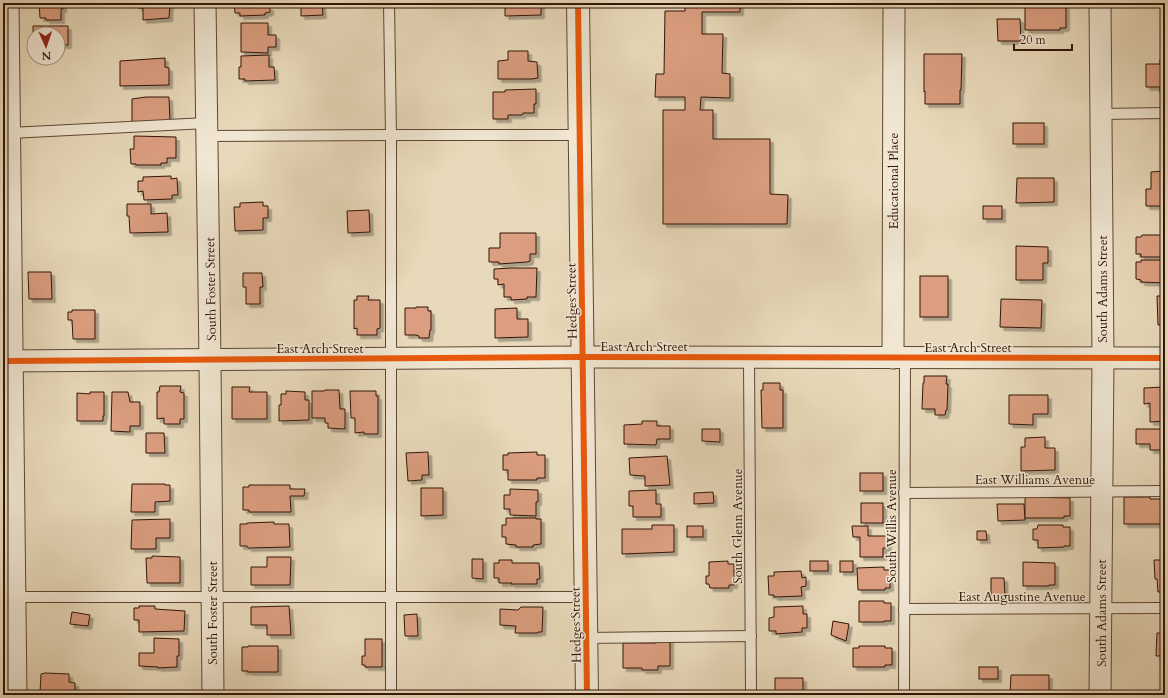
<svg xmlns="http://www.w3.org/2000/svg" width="1168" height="698" font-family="Cardo,serif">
	<defs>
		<filter id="shadow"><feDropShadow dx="3.5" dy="3.5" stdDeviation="0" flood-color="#0004"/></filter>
	</defs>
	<rect width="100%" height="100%" fill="#e8d9ba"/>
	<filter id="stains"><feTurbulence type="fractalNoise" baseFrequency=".005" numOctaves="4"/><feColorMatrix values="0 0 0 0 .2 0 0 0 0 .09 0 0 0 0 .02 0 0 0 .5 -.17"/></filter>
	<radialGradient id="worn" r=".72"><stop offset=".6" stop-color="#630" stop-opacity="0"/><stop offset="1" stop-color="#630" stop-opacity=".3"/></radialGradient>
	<!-- building -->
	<g fill="#db9e80" stroke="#311508" filter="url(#shadow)">
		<path d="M39 3H63V9H61V20H46V18H40Z"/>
		<path d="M138 3H170L169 18 143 20V8H138Z"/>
		<path d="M234 3H265V7H270V12L265 13V15L240 16V13H235Z"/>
		<path d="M301 3H322L323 15 301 16Z"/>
		<path d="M505 3H541V15L505 16Z"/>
		<path d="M685 3H740V12H702V34H723L722 73 730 74V98L701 97 700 110H713V139H770V194L788 195 787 224H663V110H685V97H655L656 74H664L665 11H685Z"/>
		<path d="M1025 3H1061V5H1066V28H1060V30H1025Z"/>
		<path d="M997 19H1020L1021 41H998Z"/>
		<path d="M241 23H268V35H276V47H268V53L241 52Z"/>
		<path d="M33 26H68V45H58V34H34V44H33Z"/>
		<path d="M508 51H528V61L537 62 538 78 532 79H498V61L508 60Z"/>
		<path d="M924 54H962L961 90H960V104H925V91L924 92Z"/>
		<path d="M269 55V67H274L275 80 245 81V79H239V67H241V56Z"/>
		<path d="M165 58V67L169 68V85L120 86V61Z"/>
		<path d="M1160 59H1165V93H1160V87H1146V64H1160Z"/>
		<path d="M536 89V104H534V113H523L522 115H508V119H493V92H505V90Z"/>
		<path d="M146 97H169L170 122H132V99Z"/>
		<rect x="1013" y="123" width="31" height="21"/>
		<path d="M134 136 176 137V158H167V163H161V165H136V164H131L130 149H134Z"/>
		<path d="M1165 171V206H1146V189H1151V172Z"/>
		<path d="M171 176V179L177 178 178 195H172V199L144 200 143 191 138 192V181H143V177Z"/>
		<path d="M1017 178H1054V202L1016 203Z"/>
		<path d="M263 202V206H268V218H263V230L235 231 234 207H240V203Z"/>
		<path d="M127 204H151V214L167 213 168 232 130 233 129 216H127Z"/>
		<rect x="983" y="206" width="19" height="13"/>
		<path d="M369 210 370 232 348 233 347 211Z"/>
		<path d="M500 233H536V254H530V261L527 262 499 264V262H489V248H500Z"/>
		<path d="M1142 235H1165V257H1141V254H1136V237H1141Z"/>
		<path d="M1016 246 1048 247V263H1043V280H1016Z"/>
		<path d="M1141 260H1165V283L1141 282V280L1136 279V262H1141Z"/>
		<path d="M511 268H537L536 297H527V299L511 300V297H504V284L498 285V279H494V269Z"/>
		<path d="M28 272H51L52 299H29Z"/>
		<path d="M243 273H262L263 287H260V304H246V287H243Z"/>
		<rect x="920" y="276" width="28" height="41"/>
		<path d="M357 296H369L368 300H380V328L377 329V335H357V328L354 329V300H357Z"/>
		<path d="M1157 296H1165V325H1158Z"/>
		<path d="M1001 299 1042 300 1041 328 1000 327Z"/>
		<path d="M416 307H428V311H431V330H430L429 338H419V336L416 335H405V308H416Z"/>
		<path d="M517 308V319H528V337L495 338V309Z"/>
		<path d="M72 310H95V339H73L72 320H68V312H72Z"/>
		<path d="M924 376H947L946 384H948L947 410H946L945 415H935V409H922L923 383H924Z"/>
		<path d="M763 383H780V390H783V428H762L761 390H763Z"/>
		<path d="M160 386H181L180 392 184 393V419H180V424H164V418L157 419V392H159Z"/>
		<path d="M232 387H250L249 392H267V419H232Z"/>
		<path d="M1165 387V421L1150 422V403L1144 404V388Z"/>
		<path d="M325 390H339L340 409H345V429L328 428V423H325V418H312V391H324Z"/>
		<path d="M286 391 305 392V400H309V420L279 421V405H281V394H286Z"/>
		<path d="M350 391H376V396H378V434H364V432L355 433V418H351Z"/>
		<path d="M90 392H104V416H103V421H77V393L90 394Z"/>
		<path d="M112 392H128L130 402H140V426H130V432L111 431Z"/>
		<path d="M1009 395H1048V414H1033V425L1009 424Z"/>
		<path d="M642 421H657V426H670V439H657L656 445 624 444V425L642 424Z"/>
		<path d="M702 429H720V442L702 441Z"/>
		<path d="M1136 429H1165V450H1150V444H1136Z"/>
		<path d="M146 433H164L165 453H146Z"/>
		<path d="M1045 437V448H1055V470L1021 471V447H1025V438Z"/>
		<path d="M428 452 429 475H422V480L408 481 406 453Z"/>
		<path d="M537 452V455H545V478H537V480H508V470H503V455H508V453Z"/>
		<path d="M667 456 670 485 645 486V476L630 475 629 458Z"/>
		<rect x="860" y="473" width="23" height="18"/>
		<path d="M132 484H165V485H170V501L155 502V512H131Z"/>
		<path d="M249 485H290V489H305L304 496H290L291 512H249V510H243V487H249Z"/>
		<path d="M421 488H443V515L421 516Z"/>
		<path d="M510 489 538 490V502H536V516L510 515V509H504V495H510Z"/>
		<path d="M656 490V504H661V517H633V506H629V491Z"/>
		<path d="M713 492 714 503 694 504V493Z"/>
		<path d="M1025 497 1070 498V516H1064V518H1025Z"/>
		<path d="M1124 497H1150V499H1164L1165 521H1163L1164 524H1124Z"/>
		<rect x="861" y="503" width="22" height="20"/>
		<path d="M997 504H1024L1025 520 998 521Z"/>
		<path d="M506 518H536V519H541V544L533 545V547H516V545L506 544V537H502V525H506Z"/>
		<path d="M170 519V538H156V549H131L132 520Z"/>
		<path d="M274 522V524H289L290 547 248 548 247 546H240V524H247V523Z"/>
		<path d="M652 525H674V552L622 554V529H652Z"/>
		<path d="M1038 525H1063V527H1070V546H1064V547L1038 548V540H1033V529H1037Z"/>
		<rect x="687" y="526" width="16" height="11"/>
		<path d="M852 526H868V536H887L888 548H883V557H860V537H853Z"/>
		<path d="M977 531H986L987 540H977Z"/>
		<path d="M152 556 180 557V583H147L146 558H152Z"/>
		<path d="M267 557H291L290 585H251V567H267Z"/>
		<path d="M472 559H483V579L472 578Z"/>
		<path d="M499 560H512V563H539L540 579H537V584H511L512 583H499V578H494V563H499Z"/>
		<path d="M1154 560H1165V592H1158L1157 579H1155Z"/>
		<path d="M728 561V564H734V585H729V588H710L709 584H706V576H709V562Z"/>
		<rect x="810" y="561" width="18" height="10"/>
		<rect x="840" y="561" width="13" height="11"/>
		<path d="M1023 562 1055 563V585H1049V586H1023Z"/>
		<path d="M884 567V570H890V588H885V590H858L857 568Z"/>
		<path d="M801 571 802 578 806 577V586L801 587 802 596 774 597V595H769L768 576H774V572Z"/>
		<path d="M991 578H1004L1005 597H991Z"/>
		<path d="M859 601H884V603H891V621H884V622H859Z"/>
		<path d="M139 606H155V609L185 611 184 631 139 632V620H134V608H139Z"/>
		<path d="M289 606 291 635H267V625H251V607Z"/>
		<path d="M803 606V614H807V628H802V632L776 634V631H769V618L774 617V607Z"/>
		<path d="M521 607H543L542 632H538V633H515L516 626 500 625V609L518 610Z"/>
		<path d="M72 612 90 615 88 626 70 624Z"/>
		<path d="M417 614 418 636H405L404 615Z"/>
		<path d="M833 621 849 624 846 641 831 635Z"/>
		<path d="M1157 633H1165V656H1156Z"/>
		<path d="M154 638 179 639V656H177V667L158 668V667L139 666V653H154Z"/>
		<path d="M365 639H382V667H365V665H362V656H365Z"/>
		<path d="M656 639H670V666H658V670H642V668H623V643H656Z"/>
		<path d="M248 646H278V672H248V671H242V647H248Z"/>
		<path d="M859 646H885V648H892V665H885V667H853V648H859Z"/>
		<rect x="979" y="667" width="19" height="12"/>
		<path d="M45 673 69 674V682L75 683V694H45V693H40L41 674Z"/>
		<path d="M1011 675H1049V692L1010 693Z"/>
		<path d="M775 678H803V691H808V695H775Z"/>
	</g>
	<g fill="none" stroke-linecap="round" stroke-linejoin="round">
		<!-- service casing -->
		<g stroke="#5f4634" stroke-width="12">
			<g id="service">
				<path d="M389 3 391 135V695"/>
				<path d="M1101 114 1165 113"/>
				<path d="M10 133 207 123"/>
				<path d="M208 136 391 135H579"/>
				<path d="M749 358 751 695"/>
				<path d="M904 493 1165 491"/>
				<path d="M14 597H586"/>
				<path d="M904 609 1165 608"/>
				<path d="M586 638 751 636"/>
				<path d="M904 695 905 358"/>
			</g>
		</g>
		<!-- minor casing -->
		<g stroke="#5f4634" stroke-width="23">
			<g id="minor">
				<path d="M8 3 16 695"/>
				<path d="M205 3 210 360 213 695"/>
				<path d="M1100 3 1103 358 1100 695"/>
				<path d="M893 358 894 3"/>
				<path d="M3 361 582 357 1165 358"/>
			</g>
		</g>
		<!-- tertiary casing -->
		<g stroke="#5f4634" stroke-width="24">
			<path id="tertiary" d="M578 3 587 695"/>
		</g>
		<!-- service -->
		<use href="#service" stroke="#f0e6d2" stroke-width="10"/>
		<!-- minor -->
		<use href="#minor" stroke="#f0e6d2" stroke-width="21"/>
		<!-- tertiary -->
		<use href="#tertiary" stroke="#f0e6d2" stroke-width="22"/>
		<!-- cycleway casing -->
		<g stroke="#f0e6d2" stroke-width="8">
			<g id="cycleway">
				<path d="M578 3 587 695"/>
				<path d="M3 361 582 357 1165 358"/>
			</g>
		</g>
		<!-- cycleway -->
		<use href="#cycleway" stroke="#e8590c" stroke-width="6"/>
	</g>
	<g text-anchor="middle" stroke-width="3" stroke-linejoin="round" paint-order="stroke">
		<!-- street labels -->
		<g font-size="13" fill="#311508" stroke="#f0e6d2">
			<text transform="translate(893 181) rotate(-90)" y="5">Educational Place</text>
			<text transform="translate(210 289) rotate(-91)" y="5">South Foster Street</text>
			<text transform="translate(1102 289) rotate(-90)" y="5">South Adams Street</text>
			<text transform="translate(571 301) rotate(-91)" y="5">Hedges Street</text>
			<text x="644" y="351">East Arch Street</text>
			<text x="968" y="352">East Arch Street</text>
			<text x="320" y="353">East Arch Street</text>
			<text x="1035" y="484">East Williams Avenue</text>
			<text transform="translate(737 526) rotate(-90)" y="5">South Glenn Avenue</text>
			<text transform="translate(891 526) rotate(-90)" y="5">South Willis Avenue</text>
			<text x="1022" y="601">East Augustine Avenue</text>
			<text transform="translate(212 613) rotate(-90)" y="5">South Foster Street</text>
			<text transform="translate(1101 613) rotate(-90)" y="5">South Adams Street</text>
			<text transform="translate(575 625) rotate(-91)" y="5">Hedges Street</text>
		</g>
	</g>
	<!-- margin -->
	<rect width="1168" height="698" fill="none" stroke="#e8d9ba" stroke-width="16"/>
	<rect x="4" y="4" width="1160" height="690" fill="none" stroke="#311508" stroke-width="2"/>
	<rect x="8" y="8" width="1152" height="682" fill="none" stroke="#311508"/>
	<!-- north arrow -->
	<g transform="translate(46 46) rotate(177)"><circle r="19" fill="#f0e6d2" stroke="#a49281"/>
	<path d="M0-3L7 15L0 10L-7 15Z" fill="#8f2418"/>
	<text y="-6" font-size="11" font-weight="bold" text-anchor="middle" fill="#311508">N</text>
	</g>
	<!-- scale -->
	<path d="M1014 44v6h58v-6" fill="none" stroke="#311508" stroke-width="2"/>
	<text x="1020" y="44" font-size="12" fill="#311508" stroke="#f0e6d2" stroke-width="3" paint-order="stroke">20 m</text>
	<rect width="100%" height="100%" filter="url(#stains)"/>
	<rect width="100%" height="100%" fill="url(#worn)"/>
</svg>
